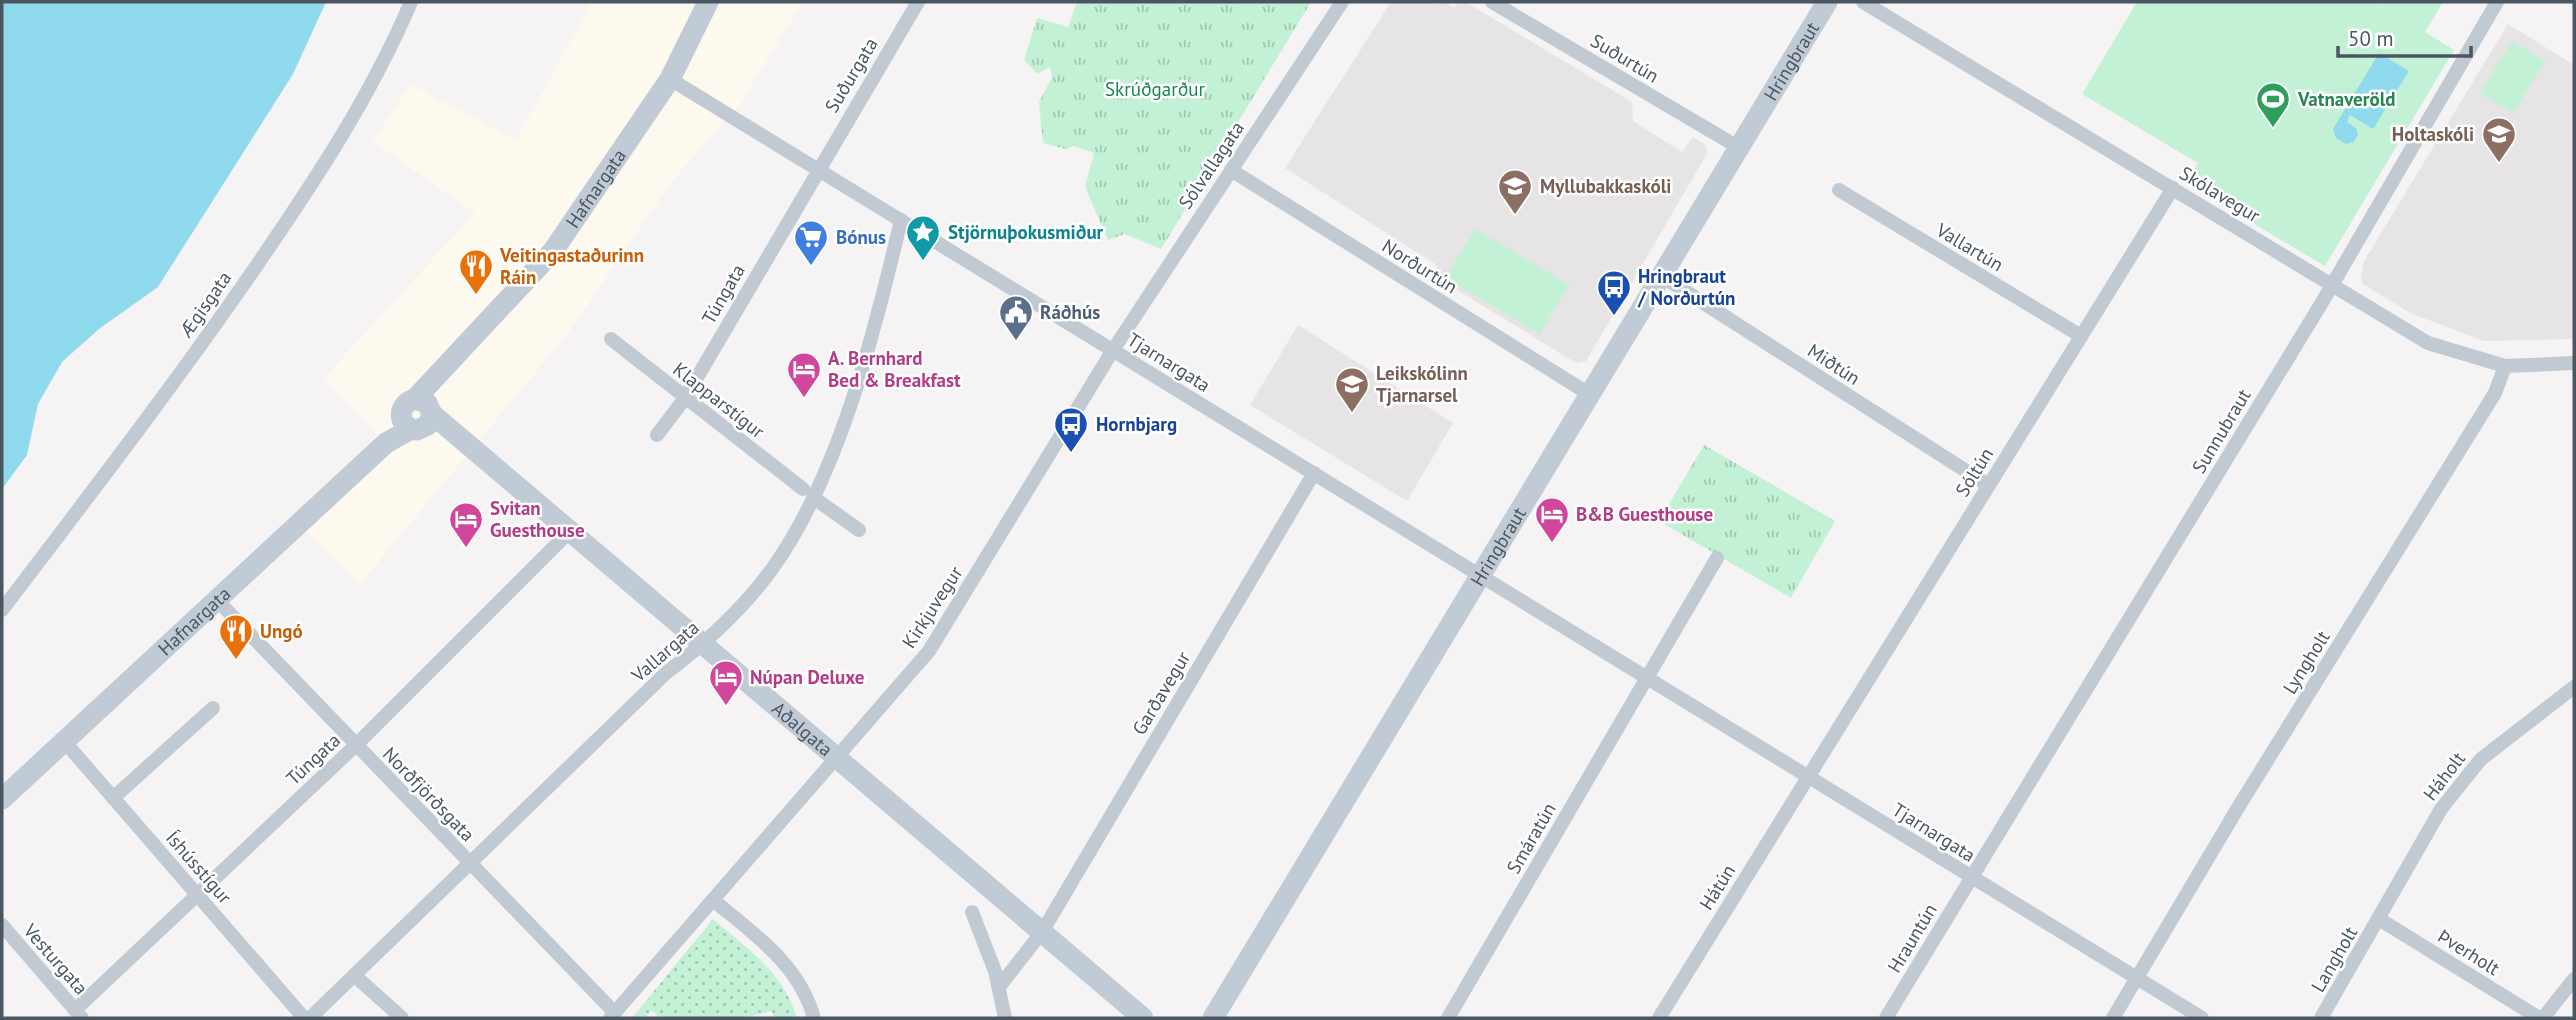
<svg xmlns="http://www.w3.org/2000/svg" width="2576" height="1020" font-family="'PT Sans',sans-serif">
	<defs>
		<pattern id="grass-dots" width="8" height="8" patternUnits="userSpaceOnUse" patternTransform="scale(1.75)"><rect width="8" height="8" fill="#c3f1d5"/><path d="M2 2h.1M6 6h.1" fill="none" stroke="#a0c6b0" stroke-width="1.8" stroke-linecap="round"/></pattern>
		<pattern id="park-tufts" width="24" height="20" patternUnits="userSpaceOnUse" patternTransform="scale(1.75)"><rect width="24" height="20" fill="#c3f1d5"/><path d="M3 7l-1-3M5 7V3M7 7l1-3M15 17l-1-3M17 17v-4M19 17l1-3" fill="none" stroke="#a0c6b0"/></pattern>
	</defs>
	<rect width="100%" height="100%" fill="#f5f3f3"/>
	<!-- commercial -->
	<path fill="#fdf9ef" d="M592 2H803L739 106 673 180 569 332 360 584 295 521 377 435 323 379 475 213 373 142 410 84 516 140Z"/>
	<!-- education -->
	<g fill="#e6e4e5">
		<path d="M1391 2H1429L1435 5 1445 2 1454 8 1459 2H1466L1632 102 1633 121 1682 152 1693 137 1704 144 1708 152 1586 361 1576 363 1444 282 1435 264 1285 168Z"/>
		<path d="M2508 24 2574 65V339L2484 341 2410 313 2363 284 2361 279 2363 263Z"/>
		<path d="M1298 325 1453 423 1407 501 1250 405Z"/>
	</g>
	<!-- grass -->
	<path fill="url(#grass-dots)" d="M713 919C748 949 783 972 797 1018H774L772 1011 744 1018H661L651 1010 645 1018H632Z"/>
	<!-- park -->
	<g fill="url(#park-tufts)">
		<path d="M1077 2H1311L1161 249 1125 234 1108 240 1085 187 1094 153 1074 146 1066 149 1043 143 1039 103 1052 77 1050 67 1037 74 1024 60 1037 18 1068 27Z"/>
		<path d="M1704 445 1835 521 1791 598 1659 521Z"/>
	</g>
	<!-- garden -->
	<g fill="#c3f1d5">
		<path d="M2137 2H2374L2381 6 2376 2H2443L2425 32 2454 50 2325 266 2186 183 2198 163 2082 94Z"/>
		<path d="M2512 41 2545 61 2513 113 2480 93Z"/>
		<path d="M1475 229 1569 285 1540 334 1445 278Z"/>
	</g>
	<!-- water -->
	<g fill="#90daee">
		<path d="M2 2H326L293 74 158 287 99 329 62 362 38 404 27 455 2 489Z"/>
		<path d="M2379 53 2409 71 2373 129 2350 115 2347 122 2356 128 2358 135 2354 142 2346 144 2336 138 2333 129Z"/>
	</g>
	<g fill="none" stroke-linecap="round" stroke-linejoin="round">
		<!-- street -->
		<g stroke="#c1cad2" stroke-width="14">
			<path d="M1492 2 1738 147"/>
			<path d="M1863 2 2428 343 2505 366 2574 363"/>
			<path d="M670 79 2202 1018"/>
			<path d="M1231 170 1589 394"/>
			<path d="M1839 190 2081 336"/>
			<path d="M1660 275 1988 485"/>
			<path d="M611 339 803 489"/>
			<path d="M657 435 685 398 918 2"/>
			<path d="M814 498 859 530"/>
			<path d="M217 600 615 1013"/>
			<path d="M2 610C88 497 175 384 255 268 314 182 370 98 411 2"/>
			<path d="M64 741 304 1018"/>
			<path d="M113 798 213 708"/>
			<path d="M713 900C754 934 799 964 814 1018"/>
			<path d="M972 912 995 971 1005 1018"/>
			<path d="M2379 919 2539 1018"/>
			<path d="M2 925 82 1018"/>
			<path d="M354 975 402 1018"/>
			<path d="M999 987 1042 932 1314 473"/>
			<path d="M75 1010 356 745 571 530"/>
			<path d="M310 1018 666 673C706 643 743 609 772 569 839 476 875 331 901 220"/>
			<path d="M610 1018 929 651 1113 350 1342 2"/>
			<path d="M1448 1018 1717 558"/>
			<path d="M1659 1018 2173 188"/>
			<path d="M1886 1018 2321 304 2497 2"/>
			<path d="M2113 1018 2239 806 2495 393 2505 366"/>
			<path d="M2321 1018 2441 809 2481 759 2574 687"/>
			<path d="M2543 1018 2574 979"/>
		</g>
		<!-- secondary -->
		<g stroke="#c1cbd6" stroke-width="21">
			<path id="s1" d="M415 399 427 403 432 414 428 425 417 430C397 428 396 404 415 399L553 251 670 79 708 2"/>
			<path id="s2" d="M432 414 1143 1018"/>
			<path id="s3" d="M2 799 386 443 411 429"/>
			<path id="s4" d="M1213 1018 1827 2"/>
		</g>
	</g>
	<!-- icons -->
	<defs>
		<g id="stadium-pin" transform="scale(1.75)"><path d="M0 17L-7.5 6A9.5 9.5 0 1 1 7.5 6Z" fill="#2e9e5b" stroke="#fff"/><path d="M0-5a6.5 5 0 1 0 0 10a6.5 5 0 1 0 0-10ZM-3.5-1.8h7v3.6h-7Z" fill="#fff"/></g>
		<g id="school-pin" transform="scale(1.75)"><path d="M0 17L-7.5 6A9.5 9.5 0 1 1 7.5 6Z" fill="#8d6e63" stroke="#fff"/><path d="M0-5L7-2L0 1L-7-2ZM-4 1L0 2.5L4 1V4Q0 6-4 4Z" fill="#fff"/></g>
		<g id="sight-pin" transform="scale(1.75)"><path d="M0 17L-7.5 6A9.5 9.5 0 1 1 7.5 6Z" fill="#0f9aa8" stroke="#fff"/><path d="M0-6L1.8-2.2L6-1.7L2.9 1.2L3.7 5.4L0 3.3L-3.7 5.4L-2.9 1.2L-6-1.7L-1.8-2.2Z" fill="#fff"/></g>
		<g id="supermarket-pin" transform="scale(1.75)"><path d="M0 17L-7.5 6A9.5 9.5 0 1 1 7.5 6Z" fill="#3f7fe0" stroke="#fff"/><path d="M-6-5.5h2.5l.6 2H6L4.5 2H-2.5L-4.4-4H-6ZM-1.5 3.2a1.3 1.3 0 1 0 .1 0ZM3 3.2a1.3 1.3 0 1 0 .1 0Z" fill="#fff"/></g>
		<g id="restaurant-pin" transform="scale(1.75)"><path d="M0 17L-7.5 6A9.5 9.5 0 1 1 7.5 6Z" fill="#e8710a" stroke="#fff"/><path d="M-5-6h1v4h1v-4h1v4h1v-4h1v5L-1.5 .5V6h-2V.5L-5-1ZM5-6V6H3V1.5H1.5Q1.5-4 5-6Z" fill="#fff"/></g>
		<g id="bus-pin" transform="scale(1.75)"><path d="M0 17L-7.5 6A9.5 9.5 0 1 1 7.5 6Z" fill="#1a4fb4" stroke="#fff"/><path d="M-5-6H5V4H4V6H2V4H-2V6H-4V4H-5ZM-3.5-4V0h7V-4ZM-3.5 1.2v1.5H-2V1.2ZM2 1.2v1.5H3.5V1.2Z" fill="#fff"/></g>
		<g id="civic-pin" transform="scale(1.75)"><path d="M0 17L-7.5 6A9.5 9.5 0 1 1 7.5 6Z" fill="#5c6f8a" stroke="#fff"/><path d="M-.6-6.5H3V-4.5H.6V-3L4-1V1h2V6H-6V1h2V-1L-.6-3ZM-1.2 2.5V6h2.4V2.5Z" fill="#fff"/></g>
		<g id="hotel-pin" transform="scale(1.75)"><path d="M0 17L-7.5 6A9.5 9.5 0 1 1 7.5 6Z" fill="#d1479c" stroke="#fff"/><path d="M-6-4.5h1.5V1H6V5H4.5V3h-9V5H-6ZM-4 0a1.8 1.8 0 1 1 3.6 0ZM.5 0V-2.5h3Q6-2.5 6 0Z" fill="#fff"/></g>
	</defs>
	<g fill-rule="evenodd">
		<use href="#stadium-pin" x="2273" y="99"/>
		<use href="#school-pin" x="2499" y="134"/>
		<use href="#school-pin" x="1515" y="186"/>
		<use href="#sight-pin" x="923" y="232"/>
		<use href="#supermarket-pin" x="811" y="237"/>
		<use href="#restaurant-pin" x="476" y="266"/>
		<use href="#bus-pin" x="1614" y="287"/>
		<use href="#civic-pin" x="1016" y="312"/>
		<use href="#hotel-pin" x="804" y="369"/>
		<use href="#school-pin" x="1352" y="384"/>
		<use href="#bus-pin" x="1071" y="424"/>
		<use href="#hotel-pin" x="1552" y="514"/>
		<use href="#hotel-pin" x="466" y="519"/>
		<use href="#restaurant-pin" x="236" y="631"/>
		<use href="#hotel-pin" x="726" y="677"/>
	</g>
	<g text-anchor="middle" stroke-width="5" stroke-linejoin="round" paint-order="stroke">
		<!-- street labels -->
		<g font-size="19" fill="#4a5661" stroke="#fff">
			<text transform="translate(1625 58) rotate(31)" y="7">Suðurtún</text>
			<text dy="7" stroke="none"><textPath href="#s4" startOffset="1118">Hringbraut</textPath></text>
			<text transform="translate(851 75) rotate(-59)" y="7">Suðurgata</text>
			<text transform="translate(1211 165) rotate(-56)" y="7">Sólvallagata</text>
			<text dy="7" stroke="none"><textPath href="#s1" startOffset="373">Hafnargata</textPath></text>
			<text transform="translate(2220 194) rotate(31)" y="7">Skólavegur</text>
			<text transform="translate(1970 247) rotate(31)" y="7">Vallartún</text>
			<text transform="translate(1420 266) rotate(32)" y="7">Norðurtún</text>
			<text transform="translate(723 294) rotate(-60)" y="7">Túngata</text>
			<text transform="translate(205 304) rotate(-55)" y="7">Ægisgata</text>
			<text transform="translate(1169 362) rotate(32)" y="7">Tjarnargata</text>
			<text transform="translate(1834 364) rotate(33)" y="7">Miðtún</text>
			<text transform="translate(719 400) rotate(38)" y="7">Klapparstígur</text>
			<text transform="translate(2221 431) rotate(-59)" y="7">Sunnubraut</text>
			<text transform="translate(1974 472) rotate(-58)" y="7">Sóltún</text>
			<text dy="7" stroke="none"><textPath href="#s4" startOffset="551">Hringbraut</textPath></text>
			<text transform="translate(932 607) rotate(-57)" y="7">Kirkjuvegur</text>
			<text dy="7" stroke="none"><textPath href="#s3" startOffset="262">Hafnargata</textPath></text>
			<text transform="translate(665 651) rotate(-41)" y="7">Vallargata</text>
			<text transform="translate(2306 662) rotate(-58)" y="7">Lyngholt</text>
			<text transform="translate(1161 693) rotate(-59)" y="7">Garðavegur</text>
			<text dy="7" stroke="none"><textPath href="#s2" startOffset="486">Aðalgata</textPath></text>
			<text transform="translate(313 759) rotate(-43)" y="7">Túngata</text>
			<text transform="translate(2444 776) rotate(-53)" y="7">Háholt</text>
			<text transform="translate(429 794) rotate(46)" y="7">Norðfjörðsgata</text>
			<text transform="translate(1934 832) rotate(32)" y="7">Tjarnargata</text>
			<text transform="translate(1531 838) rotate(-60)" y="7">Smáratún</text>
			<text transform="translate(199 867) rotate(49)" y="7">Íshússtígur</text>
			<text transform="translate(1717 887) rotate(-58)" y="7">Hátún</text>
			<text transform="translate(1912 938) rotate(-59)" y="7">Hrauntún</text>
			<text transform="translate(2469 952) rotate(32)" y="7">Þverholt</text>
			<text transform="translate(56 959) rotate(49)" y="7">Vesturgata</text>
			<text transform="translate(2334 959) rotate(-60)" y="7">Langholt</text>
		</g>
		<!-- park labels -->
		<g font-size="19" fill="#17864f" stroke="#fff">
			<text x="1155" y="96">Skrúðgarður</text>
		</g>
		<!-- leisure labels -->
		<g font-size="19" font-weight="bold" fill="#27864d" stroke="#fff" text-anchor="start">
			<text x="2298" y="106">Vatnaveröld</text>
		</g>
		<!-- education labels -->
		<g font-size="19" font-weight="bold" fill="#785e54" stroke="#fff" text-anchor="start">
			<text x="2474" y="141" text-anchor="end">Holtaskóli</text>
			<text x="1540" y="193">Myllubakkaskóli</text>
			<text x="1376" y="380">Leikskólinn<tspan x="1376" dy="22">Tjarnarsel</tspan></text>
		</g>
		<!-- culture labels -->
		<g font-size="19" font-weight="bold" fill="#0d838f" stroke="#fff" text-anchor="start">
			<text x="948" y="239">Stjörnuþokusmiður</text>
		</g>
		<!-- shop labels -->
		<g font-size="19" font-weight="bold" fill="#366cbe" stroke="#fff" text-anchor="start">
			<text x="836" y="244">Bónus</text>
		</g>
		<!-- food labels -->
		<g font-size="19" font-weight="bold" fill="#c56008" stroke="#fff" text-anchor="start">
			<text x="500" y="262">Veitingastaðurinn<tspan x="500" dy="22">Ráin</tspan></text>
			<text x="260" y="638">Ungó</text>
		</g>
		<!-- transit labels -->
		<g font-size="19" font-weight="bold" fill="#164399" stroke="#fff" text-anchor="start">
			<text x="1638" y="283">Hringbraut<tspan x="1638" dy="22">/ Norðurtún</tspan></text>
			<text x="1096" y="431">Hornbjarg</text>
		</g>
		<!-- service labels -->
		<g font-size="19" font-weight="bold" fill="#4e5e75" stroke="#fff" text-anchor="start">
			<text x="1040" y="319">Ráðhús</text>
		</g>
		<!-- hotel labels -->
		<g font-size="19" font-weight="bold" fill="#b23c85" stroke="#fff" text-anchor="start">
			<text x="828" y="365">A. Bernhard<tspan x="828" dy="22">Bed &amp; Breakfast</tspan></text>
			<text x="490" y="515">Svitan<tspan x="490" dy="22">Guesthouse</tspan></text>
			<text x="1576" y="521">B&amp;B Guesthouse</text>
			<text x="750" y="684">Núpan Deluxe</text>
		</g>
	</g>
	<!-- border -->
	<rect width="2576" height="1020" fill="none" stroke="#4a5661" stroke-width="7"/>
	<!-- scale -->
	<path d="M2338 46v10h133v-10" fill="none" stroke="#4a5661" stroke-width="3.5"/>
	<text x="2348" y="46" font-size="21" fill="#4a5661" stroke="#ffffff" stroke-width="5" paint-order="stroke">50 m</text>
</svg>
